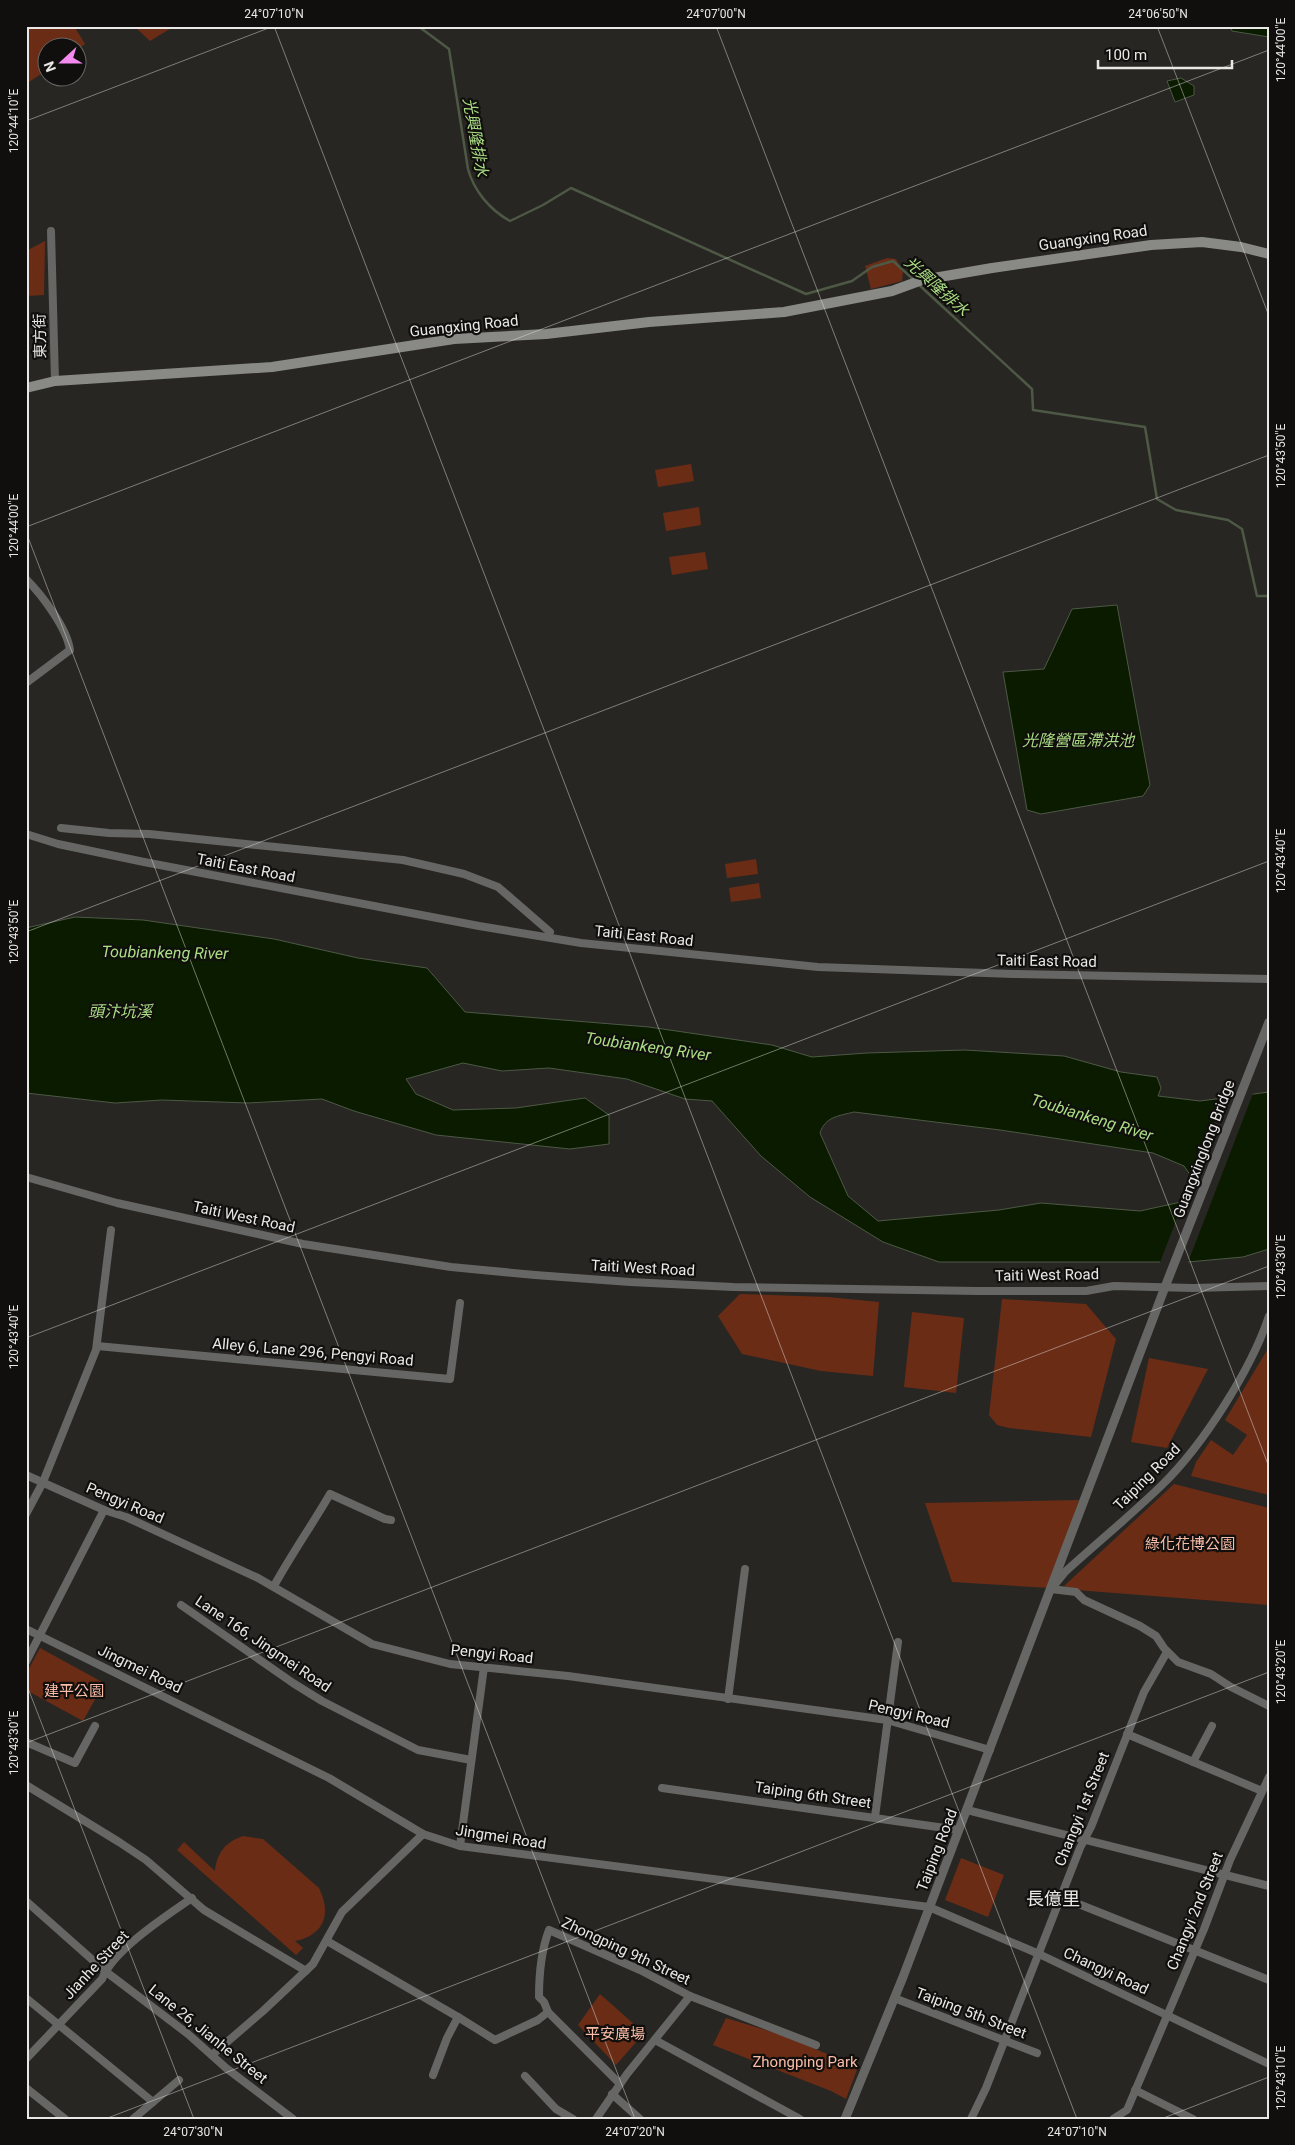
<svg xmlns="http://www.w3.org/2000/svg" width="1295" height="2145" font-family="Roboto,'Noto Sans TC',sans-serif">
	<rect width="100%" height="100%" fill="#282622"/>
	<!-- green -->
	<g fill="#6b2c16">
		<path d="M26 26H74L85 44 78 49V48H48L47 70 26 84Z"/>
		<path d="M134 26H173V27L150 41Z"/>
		<path d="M45 241 44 295 26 296V251Z"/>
		<path d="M887 258 896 259 903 272 902 281 871 289 865 266Z"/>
		<path d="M691 464 694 481 658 487 655 470Z"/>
		<path d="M699 507 701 525 666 531 663 513Z"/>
		<path d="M705 552 708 569 672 575 669 557Z"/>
		<path d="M756 859 758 874 727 878 725 864Z"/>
		<path d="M759 883 761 898 731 902 729 888Z"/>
		<path d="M740 1294 828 1297 879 1302 873 1376 821 1371 742 1354 718 1316Z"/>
		<path d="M1002 1299 1086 1304 1116 1339 1091 1437 1009 1428 997 1425 989 1415Z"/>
		<path d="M912 1312 964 1318 956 1393 904 1387Z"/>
		<path d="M1269 1347V1495L1191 1476 1196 1462 1211 1440 1233 1455 1247 1435 1225 1420Z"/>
		<path d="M1149 1358 1208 1369 1167 1448 1131 1442Z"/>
		<path d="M1174 1484 1269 1508V1605L1076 1590 1064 1586Z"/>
		<path d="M1079 1500 1050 1588 952 1582 925 1503Z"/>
		<path d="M40 1648 104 1683 83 1721 26 1690V1674Z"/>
		<path d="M243 1836 263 1839 319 1888C332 1914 324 1935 295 1941L303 1948 296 1955 177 1850 184 1842 215 1871C217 1852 226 1842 243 1836Z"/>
		<path d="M961 1858 1004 1875 988 1917 945 1900Z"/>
		<path d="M600 1994 644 2033 616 2065 578 2025Z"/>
		<path d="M726 2018 782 2035 858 2067 846 2099 831 2091 713 2045Z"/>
	</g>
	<!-- water -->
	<g fill="#0a1b00" stroke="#4d5845" fill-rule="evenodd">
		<path d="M1230 26H1269V37L1232 31Z"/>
		<path d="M1181 78 1194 86V95L1175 102 1167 81Z"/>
		<path d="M1117 605 1150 785 1143 796 1041 814 1027 810 1003 672 1044 669 1072 609Z"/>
		<path d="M75 917 143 920 274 939 358 958 427 968 465 1012 649 1027 772 1045 812 1057 867 1053 965 1050 1064 1056 1121 1072 1157 1077 1161 1088 1158 1096 1200 1101 1269 1092V1249L1243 1257 1188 1262H939L883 1242 810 1197 761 1156 712 1101 685 1099 627 1079 549 1068 502 1071 463 1063 406 1079 416 1094 453 1110 516 1108 585 1098 609 1115V1144L570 1149 436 1135 354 1111 322 1099 248 1103 162 1100 115 1103 26 1093V928ZM854 1112 1000 1130 1153 1153 1184 1166 1193 1179V1189L1181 1202 1140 1211 1041 1203 999 1210 878 1221 848 1196 820 1133C825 1117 838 1116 854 1112Z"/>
	</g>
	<!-- pier -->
	<path fill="#282622" d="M1254 1091 1187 1265H1159L1187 1192 1191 1188 1190 1183 1225 1095Z"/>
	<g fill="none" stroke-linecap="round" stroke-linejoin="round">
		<!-- stream -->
		<g stroke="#4d5845" stroke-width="2.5">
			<path d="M418 26 449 49 468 169C474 191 490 210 510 221L543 205 571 188 806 294 852 281 872 267 893 261 914 280"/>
			<path d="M918 284 1032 389 1033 410 1145 427 1157 499 1176 510 1228 520 1242 529 1257 596H1269"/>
		</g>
		<!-- minor -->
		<g stroke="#666664" stroke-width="8">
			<path d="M51 231 55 381"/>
			<path d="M26 579C42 595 67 628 70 650L26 683"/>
			<path d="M61 828 109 833 149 834 403 860 464 874 498 887 550 932"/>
			<path d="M26 834 58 844 144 862 479 926 581 943 818 967 1013 974 1269 979"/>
			<path d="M26 1177 117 1203 303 1244 451 1267 535 1275 630 1282 733 1287 977 1291H1086L1114 1286 1193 1288 1269 1286"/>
			<path d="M97 1346 450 1379 460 1303"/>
			<path d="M26 1475 104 1510 126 1517 258 1578 372 1644 450 1664 568 1676 887 1720 990 1750"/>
			<path d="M26 1514 43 1482 96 1350 111 1230"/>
			<path d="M274 1586C291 1555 312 1525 330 1494L385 1519 391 1520"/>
			<path d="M1052 1588 1065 1572C1097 1543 1131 1515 1162 1485 1203 1445 1251 1370 1269 1316"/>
			<path d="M1051 1589 1076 1592 1084 1600 1140 1626 1156 1636 1164 1648 1178 1662 1211 1674 1231 1687 1269 1706"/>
			<path d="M181 1605 293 1683 322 1701 418 1750 471 1760"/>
			<path d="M26 1629 329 1778 423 1834 460 1846 929 1907 1039 1954 1269 2064"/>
			<path d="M26 1662 104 1510"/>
			<path d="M728 1699 745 1569"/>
			<path d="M1127 1734 1262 1791"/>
			<path d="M26 1742 75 1763 95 1726"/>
			<path d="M1193 1762 1212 1726"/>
			<path d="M26 1785 119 1842 146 1860 204 1910 306 1971"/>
			<path d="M662 1788 959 1830"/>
			<path d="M967 1810 1269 1886"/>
			<path d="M875 1817 898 1642"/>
			<path d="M460 1846 484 1667"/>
			<path d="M1061 1897 1269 1980"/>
			<path d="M26 1901 105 1971 188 2034 226 2068 293 2119"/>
			<path d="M327 1941 458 2017"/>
			<path d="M26 1998 153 2102"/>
			<path d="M894 1998 1037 2053"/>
			<path d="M655 2040 800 2119"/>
			<path d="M212 2055 263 2011 313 1964 342 1912 423 1834"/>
			<path d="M26 2059 102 1979C113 1950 166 1916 192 1898"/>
			<path d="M433 2075 447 2038 458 2017 495 2040 538 2020 548 2012"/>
			<path d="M525 2076 556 2109 573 2119"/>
			<path d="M620 2084 548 2012 544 2002 539 1997C539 1974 541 1951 549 1930L640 1970 690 1996 816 2045"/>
			<path d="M26 2088 65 2119"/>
			<path d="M1135 2090 1193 2119"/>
			<path d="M612 2094 640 2119"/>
			<path d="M133 2119 179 2080"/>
			<path d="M596 2119 627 2074 690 1996"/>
			<path d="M971 2119 986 2088 1080 1848 1091 1827 1144 1692 1167 1652"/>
			<path d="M1113 2119 1127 2110 1204 1929 1230 1860 1269 1777"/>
		</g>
		<!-- tertiary -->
		<path stroke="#666664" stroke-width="9" d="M845 2119 903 1977 1165 1287 1269 1022"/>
		<!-- secondary -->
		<path stroke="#898a86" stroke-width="10" d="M26 388 55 381 272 367 454 339 546 334 649 322 784 312 892 291 922 280 992 268 1151 245 1202 242 1241 247 1269 254"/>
	</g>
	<!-- ticks -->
	<path fill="none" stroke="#e9e8e6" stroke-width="1" stroke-opacity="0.45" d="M274 26 1077 2119M716 26 1269 1467M1157 26 1269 316M26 121 274 26M26 527 1269 50M26 532 635 2119M26 932 1269 455M26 1338 1269 861M26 1683 194 2119M26 1743 1269 1266M105 2119 1269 1672M1161 2119 1269 2077"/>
	<g text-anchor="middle" stroke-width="4.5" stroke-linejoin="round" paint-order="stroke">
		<!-- street labels -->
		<g font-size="15" fill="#e9e8e6" stroke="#100f0d">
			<text transform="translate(1093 238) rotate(-8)" y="5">Guangxing Road</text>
			<text transform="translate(464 326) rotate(-6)" y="5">Guangxing Road</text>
			<text transform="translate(40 336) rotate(-91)" y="5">東方街</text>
			<text transform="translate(246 868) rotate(11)" y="5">Taiti East Road</text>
			<text transform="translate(644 936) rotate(6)" y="5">Taiti East Road</text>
			<text transform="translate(1047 961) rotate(1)" y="5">Taiti East Road</text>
			<text transform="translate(1204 1149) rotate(-69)" y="5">Guangxinglong Bridge</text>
			<text transform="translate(244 1217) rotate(12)" y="5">Taiti West Road</text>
			<text transform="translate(643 1268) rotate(3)" y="5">Taiti West Road</text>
			<text transform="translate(1047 1275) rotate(-1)" y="5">Taiti West Road</text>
			<text transform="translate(313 1352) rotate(5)" y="5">Alley 6, Lane 296, Pengyi Road</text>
			<text transform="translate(1147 1477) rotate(-45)" y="5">Taiping Road</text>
			<text transform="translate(125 1503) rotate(23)" y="5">Pengyi Road</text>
			<text transform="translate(263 1644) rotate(34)" y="5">Lane 166, Jingmei Road</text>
			<text transform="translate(492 1654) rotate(6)" y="5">Pengyi Road</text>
			<text transform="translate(140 1669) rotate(26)" y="5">Jingmei Road</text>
			<text transform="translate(909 1714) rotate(13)" y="5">Pengyi Road</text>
			<text transform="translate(813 1795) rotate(8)" y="5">Taiping 6th Street</text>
			<text transform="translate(1082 1809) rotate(-68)" y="5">Changyi 1st Street</text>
			<text transform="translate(501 1837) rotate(9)" y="5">Jingmei Road</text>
			<text transform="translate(937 1850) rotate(-69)" y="5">Taiping Road</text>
			<text transform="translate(1195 1911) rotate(-68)" y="5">Changyi 2nd Street</text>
			<text transform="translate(626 1951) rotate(25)" y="5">Zhongping 9th Street</text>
			<text transform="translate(96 1965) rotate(-47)" y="5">Jianhe Street</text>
			<text transform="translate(1106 1971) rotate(25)" y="5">Changyi Road</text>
			<text transform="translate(971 2013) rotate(21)" y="5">Taiping 5th Street</text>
			<text transform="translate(208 2034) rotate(39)" y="5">Lane 26, Jianhe Street</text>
		</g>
		<!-- park labels -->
		<g font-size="15" fill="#f9bca7" stroke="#100f0d">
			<text x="1190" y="1549">綠化花博公園</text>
			<text x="74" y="1696">建平公園</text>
			<text x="615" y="2039">平安廣場</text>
			<text x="805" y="2067">Zhongping Park</text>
		</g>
		<!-- water labels -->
		<g font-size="16" font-style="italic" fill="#abde84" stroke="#100f0d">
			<text transform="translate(476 137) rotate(80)" y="6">光興隆排水</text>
			<text transform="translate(937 286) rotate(42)" y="6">光興隆排水</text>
			<text x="1078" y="746">光隆營區滯洪池</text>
			<text transform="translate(165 952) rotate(1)" y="6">Toubiankeng River</text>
			<text x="120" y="1017">頭汴坑溪</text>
			<text transform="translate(648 1046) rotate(8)" y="6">Toubiankeng River</text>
			<text transform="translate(1092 1117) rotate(17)" y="6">Toubiankeng River</text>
		</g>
		<!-- quarter labels -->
		<g font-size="18" fill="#e9e8e6" stroke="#100f0d">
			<text x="1053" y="1905">長億里</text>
		</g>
	</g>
	<!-- border -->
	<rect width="1295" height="2145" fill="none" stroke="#100f0d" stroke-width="55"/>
	<!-- north arrow -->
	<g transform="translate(62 62) rotate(249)"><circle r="24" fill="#100f0d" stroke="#676664"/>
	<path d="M0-4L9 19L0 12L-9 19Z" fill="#f489ef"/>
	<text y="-8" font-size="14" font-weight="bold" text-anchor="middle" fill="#e9e8e6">N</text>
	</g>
	<!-- scale -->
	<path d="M1098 60v8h134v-8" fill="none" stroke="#e9e8e6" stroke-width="2.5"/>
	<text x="1105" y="60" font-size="15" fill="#e9e8e6" stroke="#100f0d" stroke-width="4" paint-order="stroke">100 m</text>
	<rect x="28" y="28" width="1240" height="2090" fill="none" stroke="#e9e8e6" stroke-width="2"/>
	<g font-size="12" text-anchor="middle" fill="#e9e8e6">
		<text x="274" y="18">24°07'10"N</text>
		<text x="716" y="18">24°07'00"N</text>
		<text x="1158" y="18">24°06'50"N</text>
		<text transform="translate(1281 50) rotate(-90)" y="4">120°44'00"E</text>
		<text transform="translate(14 121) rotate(-90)" y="4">120°44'10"E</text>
		<text transform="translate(1281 456) rotate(-90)" y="4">120°43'50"E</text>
		<text transform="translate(14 526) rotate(-90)" y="4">120°44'00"E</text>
		<text transform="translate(1281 861) rotate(-90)" y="4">120°43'40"E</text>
		<text transform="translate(14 932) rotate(-90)" y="4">120°43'50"E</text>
		<text transform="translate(1281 1267) rotate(-90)" y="4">120°43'30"E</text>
		<text transform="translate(14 1337) rotate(-90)" y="4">120°43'40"E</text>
		<text transform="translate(1281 1672) rotate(-90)" y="4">120°43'20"E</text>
		<text transform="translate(14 1743) rotate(-90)" y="4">120°43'30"E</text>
		<text transform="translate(1281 2078) rotate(-90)" y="4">120°43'10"E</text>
		<text x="193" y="2136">24°07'30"N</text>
		<text x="635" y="2136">24°07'20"N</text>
		<text x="1077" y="2136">24°07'10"N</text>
	</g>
</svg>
